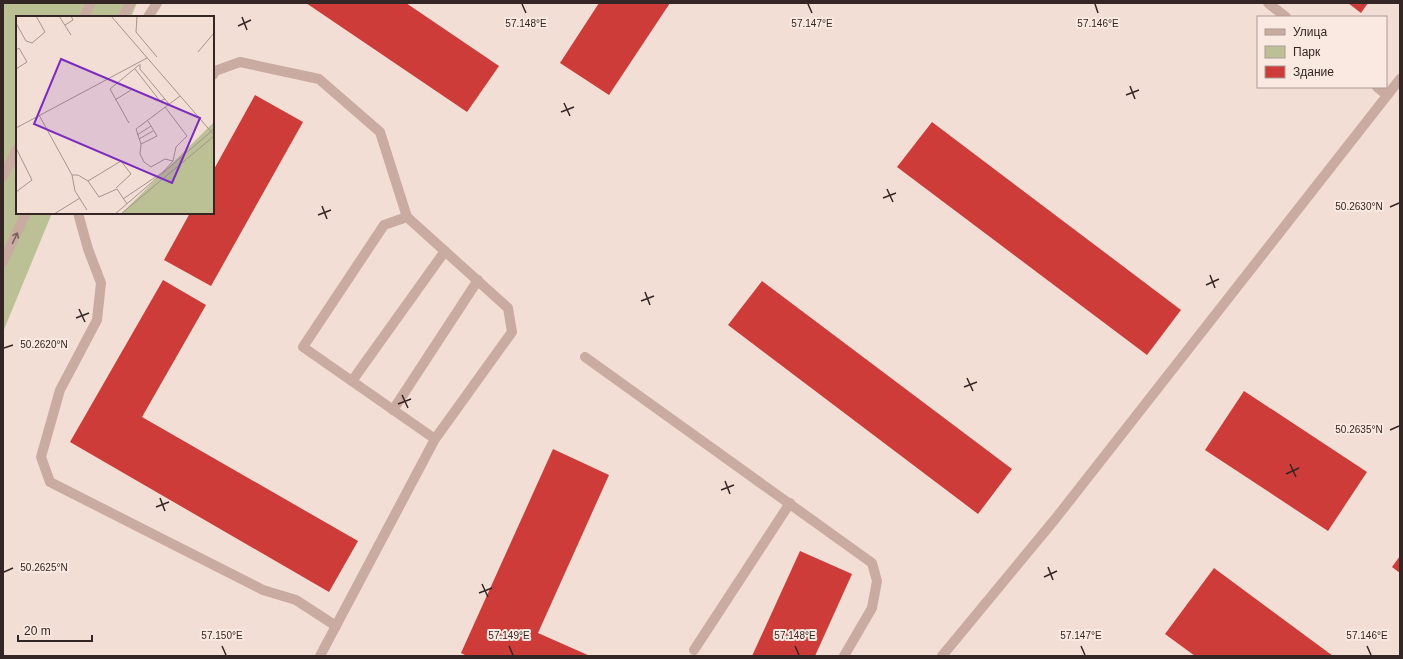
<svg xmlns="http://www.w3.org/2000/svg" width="1403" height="659" font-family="Helvetica,sans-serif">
	<rect width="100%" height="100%" fill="#f2ded5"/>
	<!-- green -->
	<path fill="#bcc195" d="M3 3H137L131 17H17V213H52L3 332Z"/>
	<!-- building -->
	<g fill="#cd3c38">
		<path d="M306 3H406L499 66 467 112Z"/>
		<path d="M599 3H670L609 95 560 63Z"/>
		<path d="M1348 3H1368L1361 13Z"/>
		<path d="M255 95 303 122 211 286 164 260 190 213H213V171Z"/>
		<path d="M932 122 1181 310 1147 355 897 167Z"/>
		<path d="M163 280 206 305 142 417 358 541 329 592 70 442Z"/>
		<path d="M762 281 1012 469 978 514 728 325Z"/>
		<path d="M1244 391 1367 472 1328 531 1205 450Z"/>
		<path d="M553 449 609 475 538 633 590 656H467L461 653Z"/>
		<path d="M800 551 852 574 815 656H752Z"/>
		<path d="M1400 556V573L1392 567Z"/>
		<path d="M1214 568 1333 656H1195L1165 634Z"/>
	</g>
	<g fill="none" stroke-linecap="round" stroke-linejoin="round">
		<!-- service -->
		<g stroke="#caaba1" stroke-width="10">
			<path d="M1268 3 1286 17"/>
			<path d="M148 17 157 3"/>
			<path d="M213 75 215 71 240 62 319 79 380 132 407 217"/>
			<path d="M1377 87 1387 95"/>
			<path d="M78 213 88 249 101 283 97 320 60 390 41 457 50 482 263 590 296 600 336 626"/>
			<path d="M585 357 872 563 877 581 872 608 844 656"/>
			<path d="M352 381 445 251"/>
			<path d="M393 410 478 280"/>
			<path d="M694 650 790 503"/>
			<path d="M320 656 435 439 512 332 508 308 407 217 384 225 303 347 435 439"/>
		</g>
		<!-- minor -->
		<path stroke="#caaba1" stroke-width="10" d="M942 656 1056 518 1400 79"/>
		<!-- tertiary -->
		<g stroke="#caaba1" stroke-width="10">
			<path d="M84 17 91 3"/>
			<path d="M123 17 130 3"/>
			<path d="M3 177 17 149"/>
			<path d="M3 262 26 213"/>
		</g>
	</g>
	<!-- one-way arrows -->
	<defs><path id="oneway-shaft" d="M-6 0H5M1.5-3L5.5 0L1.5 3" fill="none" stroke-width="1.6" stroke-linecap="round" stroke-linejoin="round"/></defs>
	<use stroke="#78625c" href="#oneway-shaft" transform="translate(15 238) rotate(-65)"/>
	<!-- ticks -->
	<path fill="none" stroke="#342624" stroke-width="1.5" d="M522 4 526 13M808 4 812 13M1095 4 1098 13M242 17 247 30M238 26 251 20M1130 86 1135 99M1126 95 1139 90M564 103 570 116M561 112 574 107M887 189 893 202M883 198 896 193M322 206 327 219M1390 207 1399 203M318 215 331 210M1210 275 1215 288M1206 285 1219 279M645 292 650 305M641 301 654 296M79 309 85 322M76 318 89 313M4 348 13 345M967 378 973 391M964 387 977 382M402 395 408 408M398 404 411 399M1390 430 1399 426M1290 464 1296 477M1286 474 1299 468M725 481 730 494M721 490 734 485M160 498 165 511M156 507 169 502M1048 567 1053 580M4 572 13 568M1044 577 1057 571M482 584 488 597M479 593 492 588M222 646 226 655M509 646 513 655M795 646 799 655M1081 646 1085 655M1367 646 1371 655"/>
	<!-- overview -->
	<g transform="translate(16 16)">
		<rect width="198" height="198" fill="#f2ded5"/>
		<path d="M198 106V198H105Z" fill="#bcc195"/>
		<path fill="none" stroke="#a6948e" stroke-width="1" d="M43 0 55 19M95 0 198 119M121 0 120 16 141 41M0 7 10 25 16 27 29 16 20 0M49 9 57 4 55 0M0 34 3 32 11 46 0 53M182 36 198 17M124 48V53L153 88M119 53 144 85 149 83M99 84 115 74M23 99 56 159 59 175 71 194M132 105 141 120 125 128 120 113 164 80M113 107 94 73 123 49M0 112 131 42M121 119 135 110M123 123 137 115M125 128 124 138 128 146 135 151 149 143 157 145M0 132 16 164 0 176M56 159H62L72 165 83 181 101 173 111 188M72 165 105 145 115 158 100 172M107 183 147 156 157 145 160 131 171 120 149 91M38 198 64 182M99 198 198 113M105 198 198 120"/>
		<path fill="#7b2cbf" fill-opacity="0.15" stroke="#7b2cbf" stroke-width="2" d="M45 43 184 102 156 167 18 108Z"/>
		<rect width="198" height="198" fill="none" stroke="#342624" stroke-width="2"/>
	</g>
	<g font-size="10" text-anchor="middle" fill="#342624" stroke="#fae9e1" stroke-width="4" stroke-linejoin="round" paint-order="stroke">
		<text x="526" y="27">57.148°E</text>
		<text x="812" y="27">57.147°E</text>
		<text x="1098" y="27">57.146°E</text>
		<text x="1359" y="210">50.2630°N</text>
		<text x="44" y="348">50.2620°N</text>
		<text x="1359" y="433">50.2635°N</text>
		<text x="44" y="571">50.2625°N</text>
		<text x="222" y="639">57.150°E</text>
		<text x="509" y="639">57.149°E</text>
		<text x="795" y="639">57.148°E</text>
		<text x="1081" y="639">57.147°E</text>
		<text x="1367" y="639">57.146°E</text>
	</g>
	<!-- border -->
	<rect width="1403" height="659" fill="none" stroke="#342624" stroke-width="8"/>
	<!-- legend -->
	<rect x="1257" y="16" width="130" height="72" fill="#fae9e1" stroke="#ab9b95"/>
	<rect x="1265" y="29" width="20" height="6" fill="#caaba1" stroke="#ab9b95"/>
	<text x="1293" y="36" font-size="12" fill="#342624">Улица</text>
	<rect x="1265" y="46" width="20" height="12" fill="#bcc195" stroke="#ab9b95"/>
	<text x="1293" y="56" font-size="12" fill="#342624">Парк</text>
	<rect x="1265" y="66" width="20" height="12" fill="#cd3c38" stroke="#ab9b95"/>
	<text x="1293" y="76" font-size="12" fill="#342624">Здание</text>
	<!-- scale -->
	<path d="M18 635v6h74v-6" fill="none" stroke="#342624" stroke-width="2"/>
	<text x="24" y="635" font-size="12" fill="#342624" stroke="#fae9e1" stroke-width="3" paint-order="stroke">20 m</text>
</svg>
